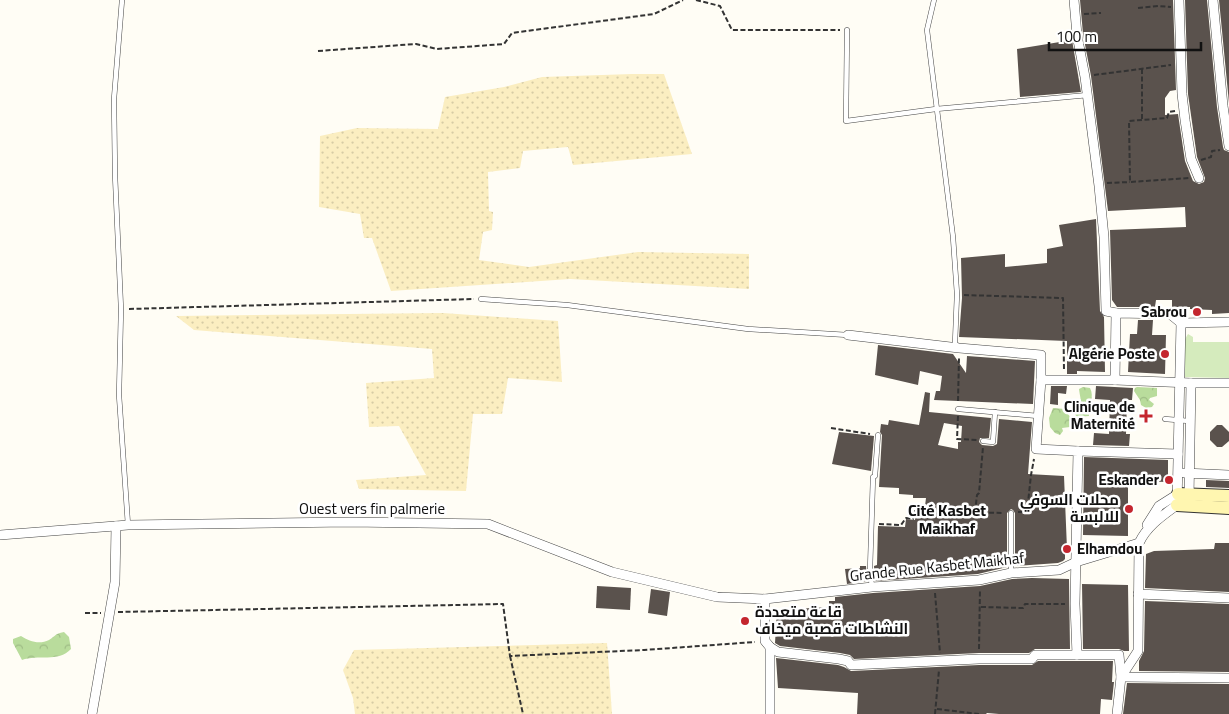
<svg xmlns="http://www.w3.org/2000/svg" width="1229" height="714" font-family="Georgia,Cairo,serif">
	<defs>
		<pattern id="forest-crowns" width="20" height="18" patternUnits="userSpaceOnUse" patternTransform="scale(1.25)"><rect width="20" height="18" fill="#b9dc9c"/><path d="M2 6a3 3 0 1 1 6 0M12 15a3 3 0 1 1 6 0" fill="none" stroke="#9ebc85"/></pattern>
		<pattern id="sand-dots" width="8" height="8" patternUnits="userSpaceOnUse" patternTransform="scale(1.25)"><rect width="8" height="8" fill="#fbeec1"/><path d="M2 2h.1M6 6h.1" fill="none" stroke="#d6cba5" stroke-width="1.8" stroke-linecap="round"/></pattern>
	</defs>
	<rect width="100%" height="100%" fill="#fffdf5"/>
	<!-- grass -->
	<path fill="#d5ebbd" d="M1188 334 1193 337V342H1229V378L1184 377 1185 339Z"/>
	<!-- forest -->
	<g fill="url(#forest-crowns)">
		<path d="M1083 387 1090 388C1095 397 1088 406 1089 416L1076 417 1075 413C1084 404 1080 399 1079 389Z"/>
		<path d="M1137 387 1157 388V396L1150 398 1149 400 1154 404 1152 407 1146 408 1141 405 1140 400 1134 391 1135 388Z"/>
		<path d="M1053 408 1065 409 1070 417 1072 424 1070 427 1062 428 1063 431 1060 435 1055 433 1050 427 1049 418Z"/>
		<path d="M64 632 69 637 71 649C58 663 38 654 22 660L13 643V639L21 636C29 641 39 645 49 640 56 636 54 634 64 632Z"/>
	</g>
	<!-- sand -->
	<g fill="url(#sand-dots)">
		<path d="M632 74H664L692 154 573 165 568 147 523 151 520 168 488 172 489 211 493 212 492 230 483 232 479 260 529 267 638 252 749 254V289L570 279 391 291 372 238H364L360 214 319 207 320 136 357 128 438 129 445 97 504 87 542 77Z"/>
		<path d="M443 313 558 321 562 382 508 378 502 414H473L466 491 359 489 356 480 426 475 399 426 369 427 366 383 434 378 432 349 194 330 176 316Z"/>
		<path d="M607 643 612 714H355L353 698 343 670 354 650Z"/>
	</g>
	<!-- building -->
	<g fill="#5a524d" fill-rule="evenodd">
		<path d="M1080 0H1173L1176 90 1170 91 1165 98V115L1178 114 1185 161 1193 181 1199 184 1204 182 1205 178 1197 157 1188 94 1185 0H1207L1217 107 1223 147 1224 150 1229 152V313L1212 314V310L1190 309V307H1172V300H1156L1155 307H1117L1112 300 1110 230 1186 227 1185 207 1108 211 1091 76 1083 34Z"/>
		<path d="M1219 0H1229V103Z"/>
		<path d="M1072 40 1081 92 1020 97 1017 49Z"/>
		<path d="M1096 219 1100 311 1104 317 1105 372 1077 371V374H1067V341L959 337 962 298 961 258 1005 254V267L1047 263V249L1063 246 1059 225Z"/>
		<path d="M1138 320H1153L1152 335H1166L1165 374 1128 372 1130 334H1137Z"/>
		<path d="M878 345 953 354 966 373 967 356 1035 361 1033 404 934 400 936 391H940L942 376 920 371 918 385 875 375Z"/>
		<path d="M1051 386H1067L1066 394 1058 393V405L1050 404Z"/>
		<path d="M1096 386 1133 388 1132 400H1127L1126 434H1130L1129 446 1093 445 1094 433 1109 434 1110 400 1095 399Z"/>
		<path d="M925 392 930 393 929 412 991 418 989 438H980L979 442 982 445 993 446 997 444 999 419 1032 422 1028 474 1064 476 1067 549 1065 550V559L1063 561 1058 563 1015 566V513L1013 510 1011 509 1007 513V567L978 574 875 581 874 566 877 565 878 526 905 527 906 519 915 520 916 513 924 514 926 498H913V495L899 494V488L879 487 882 435 880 432 881 424 888 425 889 420 919 425ZM944 423 962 426 961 442H958V449L938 445Z"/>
		<path d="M1217 425H1222L1229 432V441L1222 447H1217L1210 440V432Z"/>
		<path d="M839 432 874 436 871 471 832 464Z"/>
		<path d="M1084 457 1168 460V482L1128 481V536L1083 535Z"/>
		<path d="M1206 480 1229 481V488L1206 487Z"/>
		<path d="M1215 543H1229V592L1145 588 1146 554 1154 551 1214 549Z"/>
		<path d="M860 566H866L867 581 847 584 845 569 860 568Z"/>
		<path d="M1032 578 1069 579 1070 649H1035L1029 653H979L854 659 850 655 840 653 780 646 775 643 777 610 829 607V601H835V597L873 593 980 586 1012 579Z"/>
		<path d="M1082 584 1128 585 1129 651H1124L1119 649H1083Z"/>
		<path d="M597 586 631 588 630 610 596 608Z"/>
		<path d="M651 589 670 592 667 616 648 613Z"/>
		<path d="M1145 601 1229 604V672L1139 671V661L1144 651Z"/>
		<path d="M776 658 838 665 844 667 851 671 979 665H1032L1038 661H1113L1112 682H1114L1112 700 1101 699 1100 714H999L987 713 986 714H857L858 693 778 688Z"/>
		<path d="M1127 683 1229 684V714H1123Z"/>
	</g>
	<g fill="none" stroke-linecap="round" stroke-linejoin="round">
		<!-- lane casing -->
		<g stroke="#444" stroke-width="5.5">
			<g id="lane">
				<path d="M122 0 114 99 115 175 121 309 119 395 128 525"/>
				<path d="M934 0 927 30 953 237 957 294 955 343 958 347"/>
				<path d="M847 30 846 121 936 109 1088 95"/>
				<path d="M481 299 567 305 748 329 848 335"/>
				<path d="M958 409 1038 416"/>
				<path d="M1165 419 1189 421"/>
				<path d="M983 441 993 442 995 412"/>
				<path d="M1011 513V573"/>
				<path d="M872 587 870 570 873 477 875 476 878 435"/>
			</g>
		</g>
		<!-- street casing -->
		<g stroke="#444" stroke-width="10">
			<g id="street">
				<path d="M1074 0 1077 35 1085 77 1099 186 1104 237 1106 311 1116 313"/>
				<path d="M1179 0 1182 94 1185 120 1191 159 1199 178"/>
				<path d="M1213 0 1223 106 1229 146"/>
				<path d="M1181 323 1229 322"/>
				<path d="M848 335 959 348 1041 355V380H1115L1191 383"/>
				<path d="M1041 380 1036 449 1078 451 1075 604 1077 655"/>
				<path d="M1115 380 1116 313 1170 314 1181 323"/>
				<path d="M1078 451 1178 454"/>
				<path d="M1184 473 1229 475"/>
				<path d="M1189 498 1191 383H1229"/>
				<path d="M1147 525 1159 506 1178 494"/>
				<path d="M0 535 128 525 350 522 488 524 612 572 717 597 765 599 872 587 979 580 1011 573 1059 570 1076 562 1139 543"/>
				<path d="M1138 594 1229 598"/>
				<path d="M765 599V641L770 647V714"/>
				<path d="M770 647 778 652 839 659 848 661 851 665 979 659H1032L1035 655H1119L1121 677 1229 678"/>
				<path d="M92 714 115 582 116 526"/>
				<path d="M1117 714 1121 677 1138 651 1139 543C1147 526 1162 516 1177 505L1181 323"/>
			</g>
		</g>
		<!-- secondary casing -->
		<g stroke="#333" stroke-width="14">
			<g id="secondary">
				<path d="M1178 494 1229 496"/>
				<path d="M1177 505 1229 508"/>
			</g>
		</g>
		<!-- path -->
		<g stroke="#333" stroke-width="2" stroke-dasharray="5 2.5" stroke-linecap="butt">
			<path d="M696 0 720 6 732 30H840"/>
			<path d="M1138 8 1158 6 1171 7"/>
			<path d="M1084 14 1101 13"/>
			<path d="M318 51 416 44 437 49 504 44 512 33 654 14 683 0"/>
			<path d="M1142 69V120"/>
			<path d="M1094 75 1171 65"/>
			<path d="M1175 111 1169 112 1167 118 1129 121 1130 182 1189 178"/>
			<path d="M1201 160 1211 157 1212 151 1220 150"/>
			<path d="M1107 183 1130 182"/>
			<path d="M964 295 1063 298 1064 370"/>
			<path d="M129 309 474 299"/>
			<path d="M958 401 959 358"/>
			<path d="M958 416 957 439 977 440"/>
			<path d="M831 428 870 434"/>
			<path d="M975 512 977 495 979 493 983 447"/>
			<path d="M1018 512H1027L1031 475 1034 459"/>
			<path d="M879 524 901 525 906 518 913 519 915 511 1004 513"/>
			<path d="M935 593 940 653"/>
			<path d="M981 607 1023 608 1025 604H1065"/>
			<path d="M118 612 503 604 510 656 644 650 755 642"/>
			<path d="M85 613H101"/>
			<path d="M979 649 980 589"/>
			<path d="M510 656 523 714"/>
			<path d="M937 709 979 714"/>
			<path d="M935 714 939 670"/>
		</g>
		<!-- lane -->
		<use href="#lane" stroke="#fff" stroke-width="4.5"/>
		<!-- street -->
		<use href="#street" stroke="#fff" stroke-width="9"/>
		<!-- secondary -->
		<use href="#secondary" stroke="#fff6b0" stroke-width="12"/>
	</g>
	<!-- markers -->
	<g fill="#c4262e" stroke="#fff" stroke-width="2">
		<circle cx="1197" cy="312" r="5"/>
		<circle cx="1165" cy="354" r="5"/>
		<path d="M1143.5 408.5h5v5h5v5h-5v5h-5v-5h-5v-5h5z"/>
		<circle cx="1169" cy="480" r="5"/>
		<circle cx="1129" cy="509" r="5"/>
		<circle cx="1067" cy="549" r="5"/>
		<circle cx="745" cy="621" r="5"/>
	</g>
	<g text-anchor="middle" stroke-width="5" stroke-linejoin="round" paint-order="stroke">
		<!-- poi labels -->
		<g font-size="15" font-weight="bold" fill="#111" stroke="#fff" text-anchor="end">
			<text x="1187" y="317">Sabrou</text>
			<text x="1155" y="359">Algérie Poste</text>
			<text x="1135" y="412">Clinique de<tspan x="1135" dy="17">Maternité</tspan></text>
			<text x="1159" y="485">Eskander</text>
			<text x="1119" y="505">محلات السوفي<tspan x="1119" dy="17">للالبسة</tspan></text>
			<text x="1077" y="554" text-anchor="start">Elhamdou</text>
			<text x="755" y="617" text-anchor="start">قاعة متعددة<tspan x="755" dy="17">النشاطات قصبة ميخاف</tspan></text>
		</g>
		<!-- street labels -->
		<g font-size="15" fill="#111" stroke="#fff">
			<text x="372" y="514">Ouest vers fin palmerie</text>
			<text transform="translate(937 567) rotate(-6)" y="5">Grande Rue Kasbet Maikhaf</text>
		</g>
		<!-- neighbourhood labels -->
		<g font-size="16" font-weight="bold" fill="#111" stroke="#fff">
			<text x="947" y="516">Cité Kasbet<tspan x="947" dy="18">Maikhaf</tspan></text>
		</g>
	</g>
	<!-- scale -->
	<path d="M1049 42v8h152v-8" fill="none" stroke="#111111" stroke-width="2.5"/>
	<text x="1056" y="42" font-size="15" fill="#111111" stroke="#ffffff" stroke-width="4" paint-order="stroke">100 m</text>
</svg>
